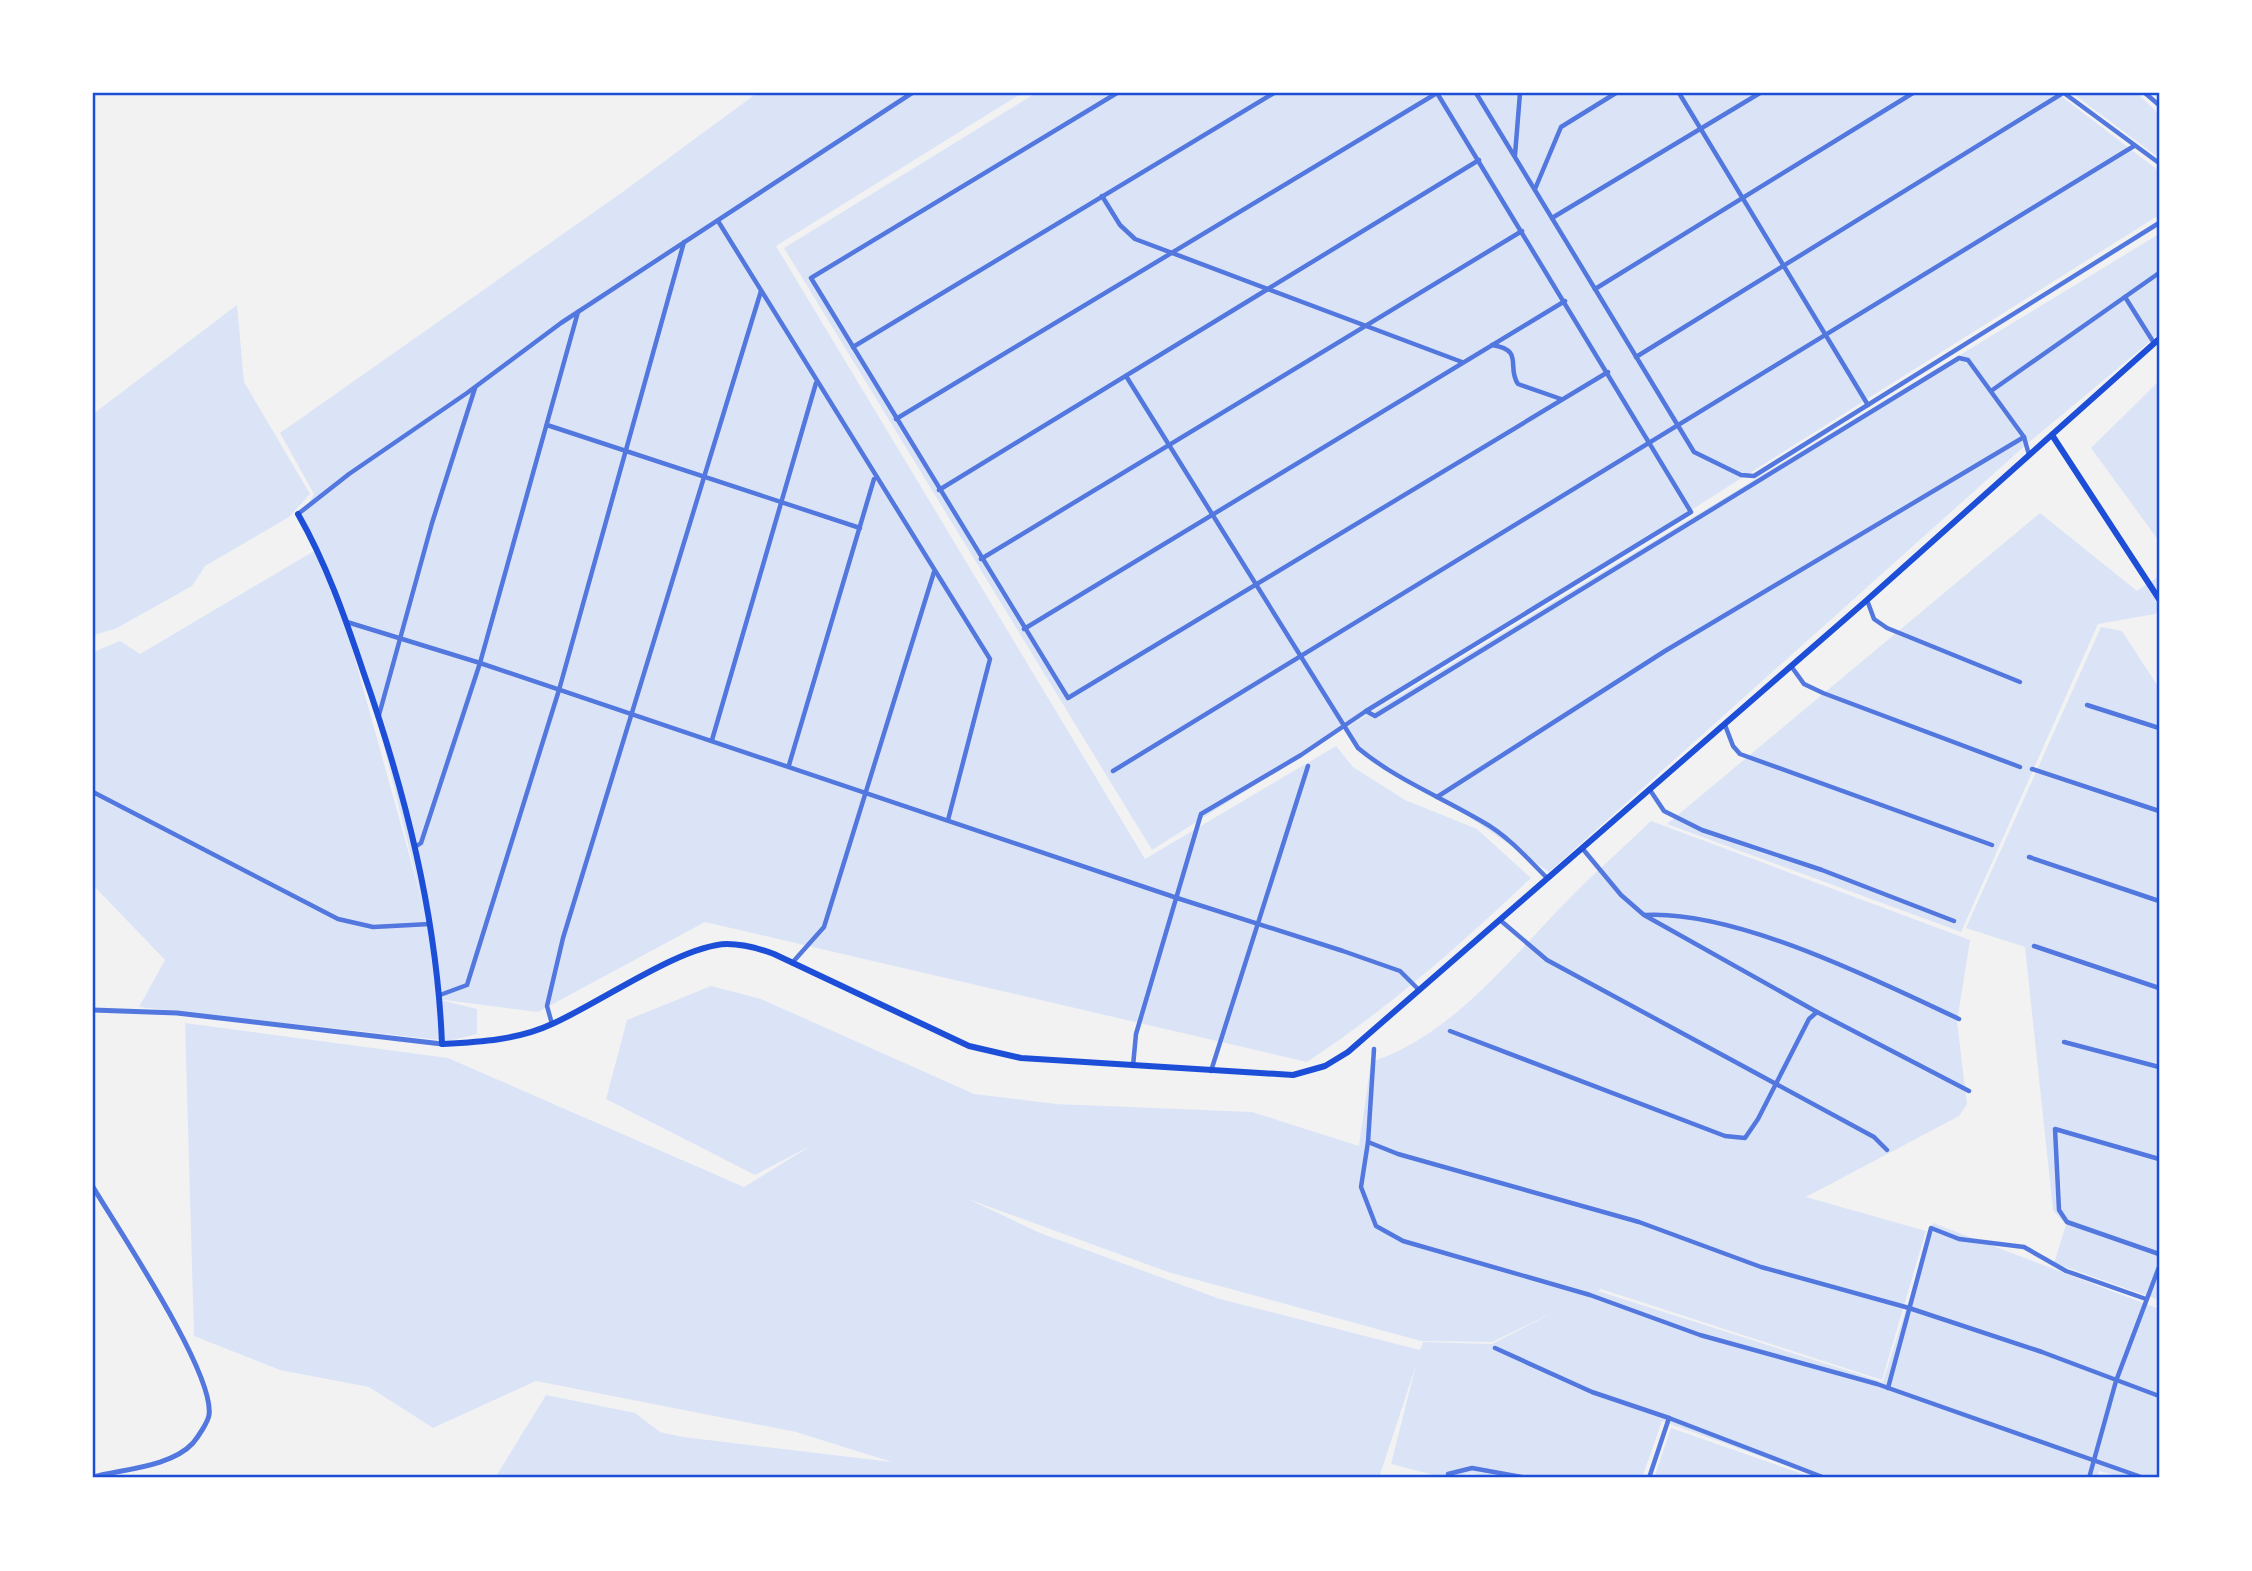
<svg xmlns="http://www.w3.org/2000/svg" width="2252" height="1571" font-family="Overpass,sans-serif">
	<rect width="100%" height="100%" fill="#f2f2f2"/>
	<!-- green -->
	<g fill="#dbe4f7" fill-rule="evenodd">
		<path d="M757 93H1022L776 246 1145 859 1336 746 1353 767 1405 800 1477 829 1531 878C1460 945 1389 1008 1307 1062L705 922 538 1012 437 999 477 1009V1034L449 1041 139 1007 165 960 93 885V652L120 641 140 654 314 551 345 623 422 901 382 738 345 616 302 515 314 494 280 433 624 191Z"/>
		<path d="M1036 93H2057L2159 171V215L1152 850 784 248Z"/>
		<path d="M2072 93H2137L2159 114V158Z"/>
		<path d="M2159 234V334L2028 443 1549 872 1455 807 1361 751 1346 728Z"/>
		<path d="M237 305 244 382 310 494 289 517 205 566 192 586 115 629 93 635V414Z"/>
		<path d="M2159 381V541L2091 448Z"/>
		<path d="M2040 513 2137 591 2159 576V609L2155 614 2098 624 1961 932 1667 824Z"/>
		<path d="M2101 627 2122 631 2159 688V1300L2054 1263 2066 1225 2053 1210 2025 947 1966 928Z"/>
		<path d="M1651 821 1970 940 1957 1022 1967 1104 1959 1116 1806 1197 1926 1231 1882 1380 1601 1289 1598 1291 1883 1382 1933 1223 2159 1309V1478H2125L2099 1471 2097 1478H1821L1662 1421 1642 1478H1492L1471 1473 1445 1478 1391 1464 1416 1365 1379 1478H495L546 1395 635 1413 660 1432 683 1437 892 1462 796 1432 536 1381 433 1428 369 1387 280 1370 194 1336 185 1023 448 1058 744 1187 812 1145 755 1175 606 1099 627 1020 711 986 761 999 974 1094 1056 1104 1252 1112 1359 1146 1371 1062C1449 1037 1507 963 1563 905 1591 876 1622 849 1651 821ZM968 1199 1168 1272 1421 1341 1492 1342 1560 1309 1492 1344 1423 1342 1420 1350 1220 1299 1040 1233Z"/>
		<path d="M1671 1428 1814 1478H1654Z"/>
	</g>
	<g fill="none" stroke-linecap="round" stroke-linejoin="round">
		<!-- minor -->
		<g stroke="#5277de" stroke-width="4.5">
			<path d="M1117 93 811 278 1068 698 1608 372"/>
			<path d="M1476 93 1694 452 1741 475 1754 476 2159 223"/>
			<path d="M1679 93 1868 405"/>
			<path d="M2064 93 2159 163"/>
			<path d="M2145 93 2159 105"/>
			<path d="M1515 155 1520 93"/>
			<path d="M1535 189 1561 127 1616 93"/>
			<path d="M1102 196 1120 225 1135 239 1462 362"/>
			<path d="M1552 218 1760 93"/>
			<path d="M718 221 990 659 948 820"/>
			<path d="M1595 289 1913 93"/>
			<path d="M2125 297 2154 343"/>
			<path d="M1492 345C1525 350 1506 367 1518 384L1561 399"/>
			<path d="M853 347 1274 93"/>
			<path d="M1636 357 2063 93"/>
			<path d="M1126 376 1358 748C1395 779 1441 797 1483 822 1508 836 1527 858 1547 878"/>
			<path d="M1991 391 2159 273"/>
			<path d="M896 419 1437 93"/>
			<path d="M547 425 860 528"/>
			<path d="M939 490 1479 160"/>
			<path d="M298 514 349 474 467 393 561 323 912 93"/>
			<path d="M981 559 1522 231"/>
			<path d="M1867 600 1874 619 1887 628 2020 682"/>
			<path d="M347 622 480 663 1177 898 1343 951 1400 971 1419 990"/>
			<path d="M1024 629 1565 301"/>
			<path d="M1791 666 1804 684 1823 693 2020 767"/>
			<path d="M2087 705 2159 728"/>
			<path d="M1366 711 1375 716 1959 358 1968 360 2024 437 2029 455"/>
			<path d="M379 715 432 523 475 388"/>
			<path d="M1725 725 1733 746 1740 754 1992 845"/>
			<path d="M712 740 816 383"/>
			<path d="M789 765 874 479"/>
			<path d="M2032 769 2159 811"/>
			<path d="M1113 771 2134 146"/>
			<path d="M1650 790 1664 811 1702 830 1822 870 1954 921"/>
			<path d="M93 792 338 919 373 927 430 924"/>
			<path d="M1437 797 1665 651 2024 437"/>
			<path d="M415 847 421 843 480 663 578 312"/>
			<path d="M2029 857 2159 901"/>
			<path d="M1645 915C1736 910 1876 980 1959 1019"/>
			<path d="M1500 920 1547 960 1874 1137 1887 1150"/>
			<path d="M2034 946 2159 988"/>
			<path d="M792 963 824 927 934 572"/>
			<path d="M440 995 467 985 559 690 684 242"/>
			<path d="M1817 1012 1969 1091"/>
			<path d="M552 1024 547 1006 563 938 761 291"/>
			<path d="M1450 1031 1725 1136 1745 1138 1758 1119 1809 1019 1817 1012 1644 915 1621 895 1582 848"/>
			<path d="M2064 1042 2159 1067"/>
			<path d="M1374 1049 1368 1142 1361 1187 1376 1226 1403 1241 1590 1295 1700 1335 1877 1384 2144 1478"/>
			<path d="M1133 1066 1136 1034 1201 814 1301 755 1366 711 1691 512 1437 93"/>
			<path d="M1211 1071 1308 766"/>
			<path d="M1368 1142 1398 1154 1639 1222 1761 1267 1909 1308 2042 1352 2159 1396"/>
			<path d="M2159 1159 2055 1129 2059 1210 2067 1222 2159 1254"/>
			<path d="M1495 1348 1592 1392 1669 1418 1825 1478"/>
			<path d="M1888 1388 1931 1228 1959 1239 2024 1247 2066 1271 2146 1299"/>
			<path d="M1448 1474 1472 1468 1527 1478"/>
			<path d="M1649 1478 1669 1418"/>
			<path d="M2089 1478 2116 1381 2159 1267"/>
		</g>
		<!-- tertiary -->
		<g stroke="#5277de" stroke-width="5">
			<path d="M93 1010 177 1013 442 1044"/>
			<path d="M93 1187C118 1229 215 1373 209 1415 208 1422 198 1437 193 1443 171 1467 123 1469 93 1477"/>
		</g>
		<!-- secondary -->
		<g stroke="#1d4ed8" stroke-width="6">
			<path d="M2052 435 2159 599"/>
			<path d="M298 514C326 563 345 617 363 671 405 791 437 916 442 1044 479 1042 518 1040 552 1024 598 1004 681 945 727 944 744 944 758 948 774 954L969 1046 1021 1058 1293 1075 1325 1066 1348 1052 1867 600 2159 339"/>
		</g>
	</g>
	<!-- border -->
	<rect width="2252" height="1571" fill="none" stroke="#ffffff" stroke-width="189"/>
	<rect x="94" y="94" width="2064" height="1382" fill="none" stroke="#1d4ed8" stroke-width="2.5"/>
</svg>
